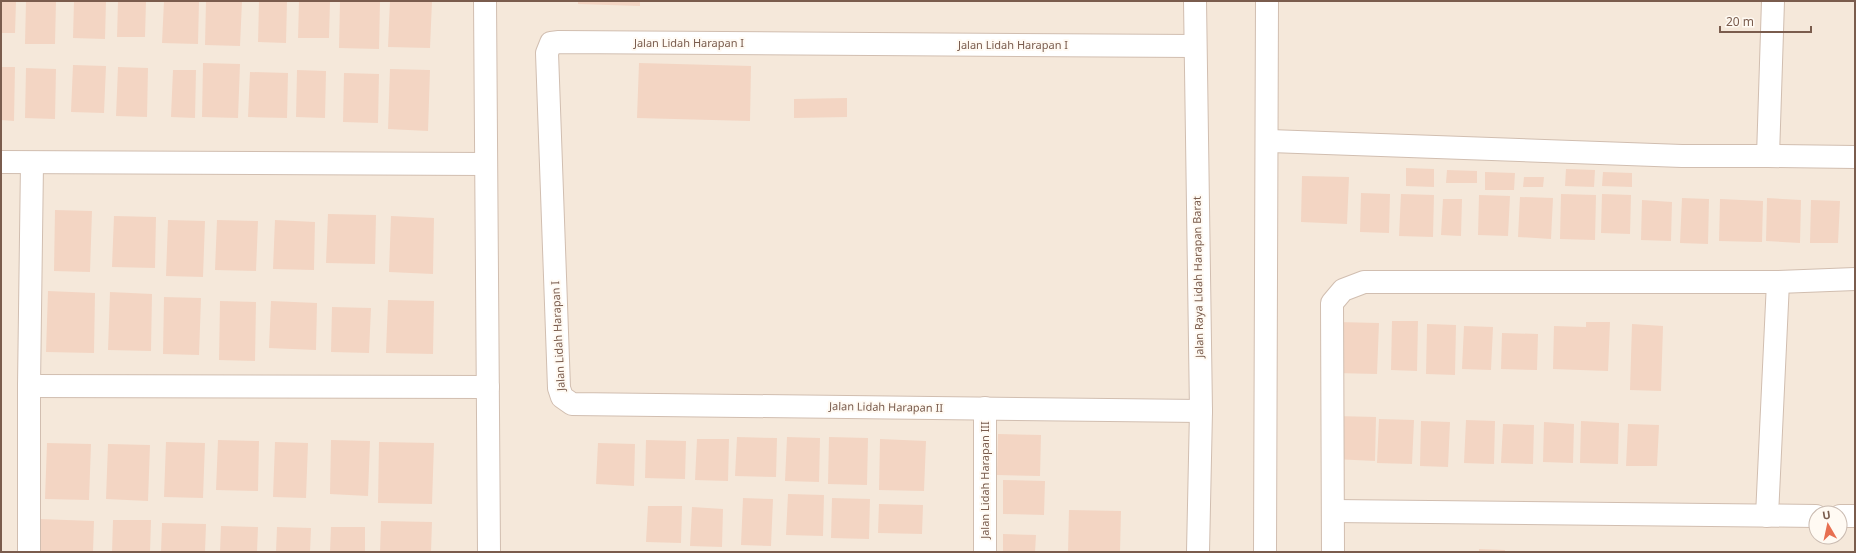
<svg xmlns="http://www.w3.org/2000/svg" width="1856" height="553" font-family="'Noto Sans',sans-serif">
	<rect width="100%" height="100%" fill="#fdf6ec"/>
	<!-- residential -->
	<path fill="#f5e8da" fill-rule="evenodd" d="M1 1H1855V552H1ZM1816 513H1840V537H1816Z"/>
	<!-- building -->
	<g fill="#f3d5c3">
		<path d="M1 1H16L15 33H1Z"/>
		<path d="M26 1H56L55 44H25Z"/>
		<path d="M74 1H106L105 39 73 38Z"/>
		<path d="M118 1H146L145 37H117Z"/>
		<path d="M164 1H199L198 44 162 43Z"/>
		<path d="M206 1H242L240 46 205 45Z"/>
		<path d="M259 1H287L286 43 258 42Z"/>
		<path d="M299 1H330L329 38H298Z"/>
		<path d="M340 1H380L379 49 339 48Z"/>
		<path d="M390 1H432L430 48 388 47Z"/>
		<path d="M578 1H640V6L578 4Z"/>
		<path d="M203 63 240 64 238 118 202 117Z"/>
		<path d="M639 63 751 66 750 121 637 118Z"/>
		<path d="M73 65 106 66 104 113 71 112Z"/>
		<path d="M1 67H15L14 121 1 120Z"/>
		<path d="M118 67 148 68 147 117 116 116Z"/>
		<path d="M26 68 56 69 55 119 25 118Z"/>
		<path d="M390 69 430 70 428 131 388 129Z"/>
		<path d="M173 70H196L195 118 171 117Z"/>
		<path d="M297 70 326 71 325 118 296 117Z"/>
		<path d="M250 72 288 73 287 118 248 117Z"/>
		<path d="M344 73 379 74 378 123 343 122Z"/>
		<path d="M847 98V117L794 118V99Z"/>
		<path d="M1406 168 1434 169V187L1406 186Z"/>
		<path d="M1566 169 1595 170 1594 187 1565 186Z"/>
		<path d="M1447 170 1477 171V183H1446Z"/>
		<path d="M1485 172 1515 173 1514 190H1485Z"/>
		<path d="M1603 172 1632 173V187L1602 186Z"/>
		<path d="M1302 176 1349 177 1347 224 1301 222Z"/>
		<path d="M1524 177H1544L1543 187H1523Z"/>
		<path d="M1361 193 1390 194 1389 233 1360 232Z"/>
		<path d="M1401 194 1434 195 1433 237 1399 236Z"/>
		<path d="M1561 194 1596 195 1595 240 1560 239Z"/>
		<path d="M1602 194 1631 195 1630 234 1601 233Z"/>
		<path d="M1479 195 1510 196 1508 236 1478 235Z"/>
		<path d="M1520 197 1553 198 1551 239 1518 237Z"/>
		<path d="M1682 198 1709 199 1708 244 1680 243Z"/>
		<path d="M1767 198 1801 200 1800 243 1766 241Z"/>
		<path d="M1443 199H1462L1461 236 1441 235Z"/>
		<path d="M1720 199 1763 201 1762 242 1719 241Z"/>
		<path d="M1642 200 1672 202 1671 241 1641 240Z"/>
		<path d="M1811 200 1840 201 1838 243H1810Z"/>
		<path d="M55 210 92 211 90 272 54 271Z"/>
		<path d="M328 214 376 215 375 264 326 263Z"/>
		<path d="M114 216 156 217 155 268 112 267Z"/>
		<path d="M391 216 434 218 433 274 389 272Z"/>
		<path d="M168 220 205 221 203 277 166 276Z"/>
		<path d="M217 220 258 221 256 271 215 270Z"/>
		<path d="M275 220 315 222 314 270 273 269Z"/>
		<path d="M48 291 95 293 94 353 46 352Z"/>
		<path d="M110 292 152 294 151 351 108 350Z"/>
		<path d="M164 297 201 298 199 355 163 354Z"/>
		<path d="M388 300 434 301 433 354 386 353Z"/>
		<path d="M220 301 256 302 255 361 219 360Z"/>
		<path d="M271 301 317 303 316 350 269 348Z"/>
		<path d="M332 307 371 308 369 353 331 352Z"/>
		<path d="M1392 321H1418L1417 371 1391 370Z"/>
		<path d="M1337 322 1379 323 1377 374 1335 373Z"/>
		<path d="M1586 322H1610L1608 371 1553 369 1554 326 1586 327Z"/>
		<path d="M1427 324 1456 325 1455 375 1426 374Z"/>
		<path d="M1632 324 1663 326 1661 391 1630 390Z"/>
		<path d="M1464 326 1493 327 1491 370 1462 369Z"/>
		<path d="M1502 333 1538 334 1537 370 1501 369Z"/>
		<path d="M1336 416 1376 417 1375 461 1334 459Z"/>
		<path d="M1379 419 1414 420 1412 464 1377 463Z"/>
		<path d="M1466 420 1495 421 1494 464 1464 463Z"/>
		<path d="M1421 421 1450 422 1448 467 1420 466Z"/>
		<path d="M1581 421 1619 423 1618 464 1580 463Z"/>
		<path d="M1544 422 1574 424 1573 463 1543 462Z"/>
		<path d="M1503 424 1534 425 1533 464 1501 463Z"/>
		<path d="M1628 424 1659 425 1657 466H1626Z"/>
		<path d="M998 434 1041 435 1040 476 997 475Z"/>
		<path d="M737 437 777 438 776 477 735 476Z"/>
		<path d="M787 437 820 438 819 482 785 481Z"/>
		<path d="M829 437 868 438 867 485 828 484Z"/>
		<path d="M697 439H729L728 481 695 480Z"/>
		<path d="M880 439 926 441 924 491 879 490Z"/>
		<path d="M218 440 259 441 258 491 216 490Z"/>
		<path d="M331 440 370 441 368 496 330 494Z"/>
		<path d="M646 440 686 441 685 479 645 478Z"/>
		<path d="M166 442 205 443 203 498 164 497Z"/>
		<path d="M275 442 308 443 306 498 273 497Z"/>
		<path d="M379 442 434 443 432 504 378 503Z"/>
		<path d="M47 443 91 444 89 500 45 499Z"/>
		<path d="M598 443 635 444 634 486 596 484Z"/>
		<path d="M108 444 150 445 148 501 106 499Z"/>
		<path d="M1003 480 1045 481 1044 515 1003 514Z"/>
		<path d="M788 494 824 495 823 536 786 535Z"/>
		<path d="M743 498 773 499 771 546 741 545Z"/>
		<path d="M832 498 870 499 869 539 831 538Z"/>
		<path d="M879 504 923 505 922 534 878 533Z"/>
		<path d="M648 506H682L681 543 646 542Z"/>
		<path d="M692 507 723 509 722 547 690 546Z"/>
		<path d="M1069 510 1121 511 1120 552H1068Z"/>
		<path d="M39 519 94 521 93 552H38Z"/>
		<path d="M113 520H151L150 552H112Z"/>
		<path d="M381 521 432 522 431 552H380Z"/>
		<path d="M162 523 206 524 205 552H161Z"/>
		<path d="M221 526 258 527 257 552H220Z"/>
		<path d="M277 527 311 528 310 552H276Z"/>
		<path d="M331 527H365V552H330Z"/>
		<path d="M1003 534 1036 535 1035 552H1003Z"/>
		<path d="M1479 549 1505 550V552H1479Z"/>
	</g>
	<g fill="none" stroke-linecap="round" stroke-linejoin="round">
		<!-- minor casing -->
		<g stroke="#d1beb0" stroke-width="24">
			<g id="minor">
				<path d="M485 1 489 552"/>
				<path d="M1195 1 1201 411 1198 552"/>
				<path d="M1194 46 559 42 551 43 547 53 559 388 562 397 572 404 1201 411"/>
				<path d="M1267 141 1682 156H1768L1773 1"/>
				<path d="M1768 156 1855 157"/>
				<path d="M1 162 486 164"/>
				<path d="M29 386 488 387"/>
				<path d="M1334 511 1816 516"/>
				<path d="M1767 516 1778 282"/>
				<path d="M1840 516H1855"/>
				<path d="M29 552V386L32 163"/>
				<path d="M985 552V408"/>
				<path d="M1265 552 1267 1"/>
				<path d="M1333 552 1332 303 1343 290 1364 282H1778L1855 279"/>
			</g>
		</g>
		<!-- minor -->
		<use href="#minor" stroke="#fff" stroke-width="22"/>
	</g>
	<g text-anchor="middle" stroke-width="4" stroke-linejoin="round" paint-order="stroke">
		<!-- street labels -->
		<g font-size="11" fill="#7a5c4d" stroke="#fffaf3">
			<text x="689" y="47">Jalan Lidah Harapan I</text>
			<text x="1013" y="49">Jalan Lidah Harapan I</text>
			<text transform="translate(1198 277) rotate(-91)" y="4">Jalan Raya Lidah Harapan Barat</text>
			<text transform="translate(558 336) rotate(-93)" y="4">Jalan Lidah Harapan I</text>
			<text transform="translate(886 407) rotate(1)" y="4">Jalan Lidah Harapan II</text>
			<text transform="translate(985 480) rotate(-90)" y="4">Jalan Lidah Harapan III</text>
		</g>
	</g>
	<!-- border -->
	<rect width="1856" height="553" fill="none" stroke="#7a5c4d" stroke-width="4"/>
	<!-- north arrow -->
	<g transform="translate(1828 525) rotate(351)"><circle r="19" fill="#fffaf3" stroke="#cabbb1"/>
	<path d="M0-3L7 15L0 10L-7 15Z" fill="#e76f51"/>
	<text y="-6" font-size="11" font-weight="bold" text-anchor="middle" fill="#7a5c4d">U</text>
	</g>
	<!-- scale -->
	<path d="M1720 26v6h91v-6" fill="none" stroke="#7a5c4d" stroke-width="2"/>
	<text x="1726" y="26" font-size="12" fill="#7a5c4d" stroke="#fffaf3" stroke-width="3" paint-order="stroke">20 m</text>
</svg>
